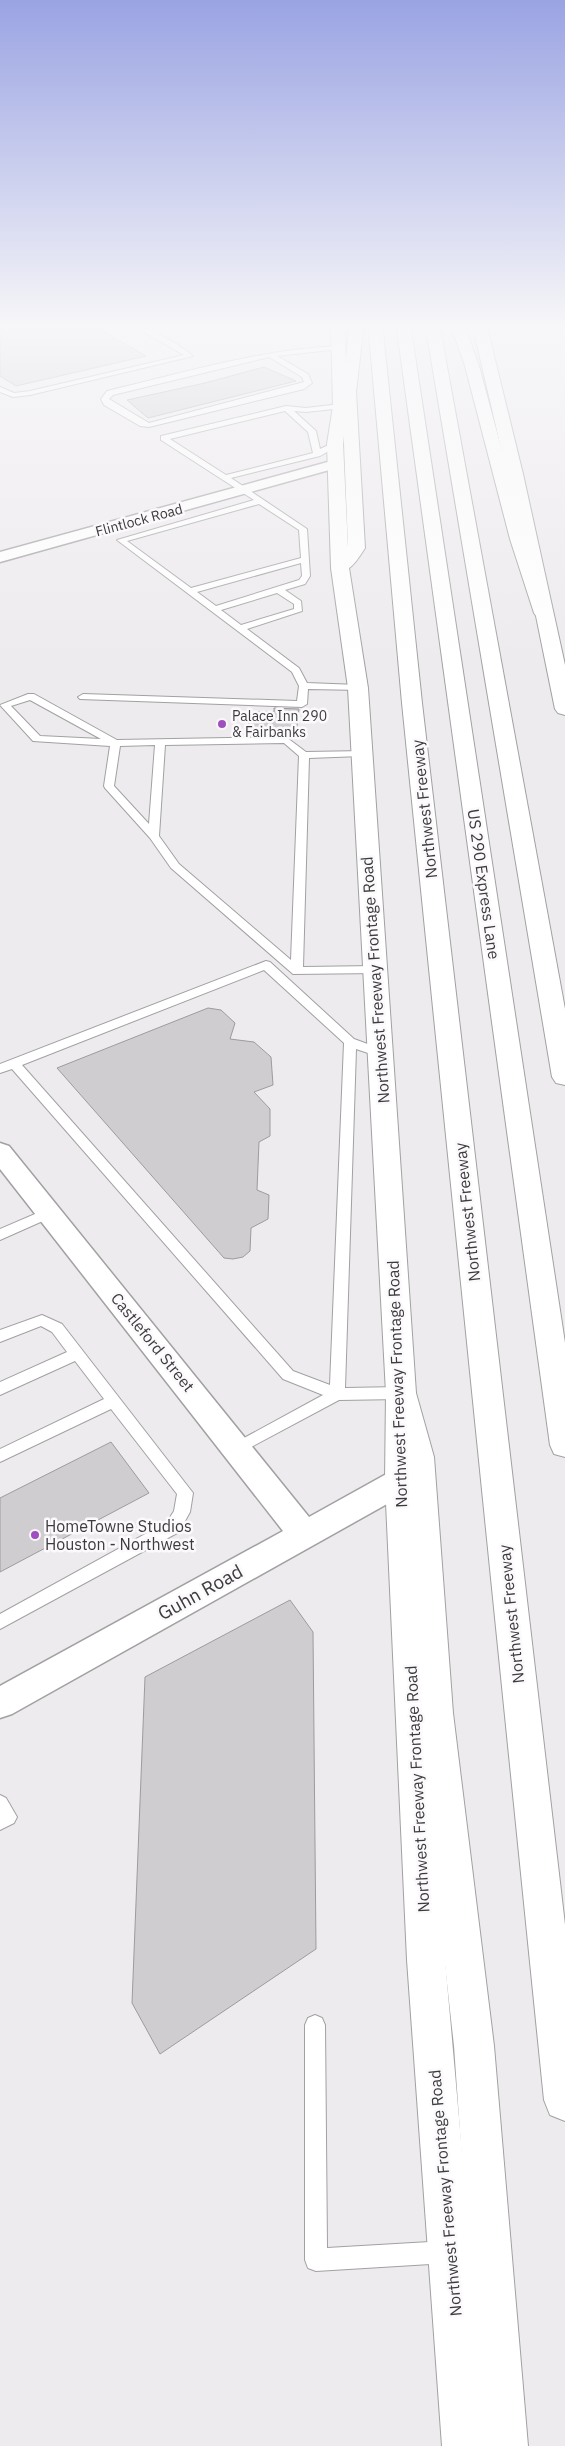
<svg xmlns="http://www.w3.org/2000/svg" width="565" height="2446" font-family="'IBM Plex Sans',sans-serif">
	<rect width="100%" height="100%" fill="#eeebef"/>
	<!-- building -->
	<g fill="#d0cdd1" stroke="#9d9b9e">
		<path d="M0 323H88L146 356 16 386 0 376Z"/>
		<path d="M264 367 296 381 148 418 127 400 205 383Z"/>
		<path d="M274 708 299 709 296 734 248 732 250 712H274Z"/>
		<path d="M208 1008 221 1010 235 1023 230 1039 254 1042 271 1057 273 1085 254 1092 270 1109V1136L259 1142 257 1190 269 1195 268 1219 251 1228 250 1251 243 1257 233 1259 224 1258 57 1068Z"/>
		<path d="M111 1442 149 1493 0 1572V1498Z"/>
		<path d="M290 1600 313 1632 316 1949 160 2054 132 2003 145 1677Z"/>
	</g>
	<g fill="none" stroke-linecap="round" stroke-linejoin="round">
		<!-- service casing -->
		<g stroke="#a2a0a3" stroke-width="2">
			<g id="service">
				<path d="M117 323C140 323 176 341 193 356L30 395 13 397 0 392V387L14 393 30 391 184 355 140 330Z"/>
				<path d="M337 346 339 349 277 356 308 374 312 383 304 389 149 427 140 426 104 405 101 399 107 391C183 373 259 350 337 346ZM269 357 302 377 304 382 149 423 109 399 113 395Z"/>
				<path d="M340 404H343V408L306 412 294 411 316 431 320 449 335 442H338V446L320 456 231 478 307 529 310 576 305 584 285 590 301 601 302 611 247 629 299 668 307 683 358 685 361 686V690L308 689 307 704 302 707 80 699 78 697 83 694 297 701 299 686 292 672 117 540 254 500 161 440V436L286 406 306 408ZM285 411 308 432 313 453 226 475 170 439ZM259 504 299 530 301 558 191 588 127 541ZM301 563 302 576 299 580 216 606 197 592ZM277 593 294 604V609L241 625 221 610Z"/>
				<path d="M28 694H34L117 740 286 737 306 752 365 751 366 753 361 756 309 758 303 967 375 966 379 967 381 970 379 973 293 974 171 868 150 838 105 788 104 786 110 746 33 741 0 705ZM30 700 101 739 40 736 11 706ZM284 743 299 756 291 960 179 864 159 836 165 745ZM155 745 149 824 114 786 120 746Z"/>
				<path d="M266 961 270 962 354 1039 384 1050 386 1053 380 1057 356 1049 345 1388 401 1387 406 1389 409 1393 406 1397 401 1399 339 1400 238 1454 233 1452 230 1448 233 1444 323 1395 283 1379 12 1069 0 1073V1064ZM264 970 344 1043 330 1385 293 1371 22 1065Z"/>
				<path d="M49 1208 56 1213 54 1216 0 1240V1229Z"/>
				<path d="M42 1315 62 1324 193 1493 190 1512 179 1532 0 1629V1614L167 1522 174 1511 177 1494 111 1409 0 1462V1449L104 1399 75 1361 0 1395V1382L67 1352 52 1332 41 1326 0 1342V1330Z"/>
				<path d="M0 1795 6 1798 17 1817 14 1823 0 1830Z"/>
				<path d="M315 2015 322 2018 325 2025 327 2248 447 2241 455 2244 458 2252 455 2260 447 2263 316 2271 308 2268 305 2260V2025L308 2018Z"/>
			</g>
		</g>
		<!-- minor casing -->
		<g stroke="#a2a0a3" stroke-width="3">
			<g id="minor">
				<path d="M335 460 340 461 342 464 340 467 0 562V552Z"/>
				<path d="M0 1143 9 1146 309 1517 390 1472 401 1469 412 1472 416 1481 412 1490 12 1714 0 1718V1686L283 1531 0 1169Z"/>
			</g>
		</g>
		<!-- secondary casing -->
		<g stroke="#a2a0a3" stroke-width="2">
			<g id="secondary">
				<path d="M331 323H345L347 406 343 444 349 568 368 688 416 1393 417 1481 445 1960 488 2446H442L407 1960 385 1481 386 1393 348 688 331 568 327 444 333 406Z"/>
				<path d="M472 323H486L523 474 565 665V715L558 713 555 709 507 474Z"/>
			</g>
		</g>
		<!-- motorway casing -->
		<g stroke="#a2a0a3" stroke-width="2">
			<g id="motorway">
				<path d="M350 323H364L356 392 365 548C358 559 349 575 334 572L331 568 348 547 342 392Z"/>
				<path d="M368 323H382L422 703 565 1925V2121L550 2115 544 2100 402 703Z"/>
				<path d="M396 323H410L565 1343V1457L554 1454 550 1445Z"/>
				<path d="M425 323H439L565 1009V1085L556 1083 552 1077Z"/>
				<path d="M450 323H464L479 366 526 539 552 613 549 617H537L534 613 510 539 465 366Z"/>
				<path d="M401 1381 412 1385 416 1393 434 1457 453 1713 494 2046 528 2446H482L454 2046 417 1713 402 1457 386 1393 390 1385Z"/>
			</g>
		</g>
		<!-- service -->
		<use href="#service" fill="#fff" fill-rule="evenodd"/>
		<!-- minor -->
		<use href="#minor" fill="#fff" fill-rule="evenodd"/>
		<!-- secondary -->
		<use href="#secondary" fill="#fff" fill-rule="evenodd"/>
		<!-- motorway -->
		<use href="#motorway" fill="#fff" fill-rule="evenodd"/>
	</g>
	<!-- sky -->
	<linearGradient id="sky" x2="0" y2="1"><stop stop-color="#9aa4e3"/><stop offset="0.49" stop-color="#f7f6f8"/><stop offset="1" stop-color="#f7f6f8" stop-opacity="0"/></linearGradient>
	<rect width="565" height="665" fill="url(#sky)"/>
	<!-- markers -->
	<g fill="#a04fbf" stroke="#fbf9fc" stroke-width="2">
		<circle cx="222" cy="724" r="5"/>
		<circle cx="35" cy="1535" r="5"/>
	</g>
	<g text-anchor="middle" stroke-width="5" stroke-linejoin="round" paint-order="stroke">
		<!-- far-street labels -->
		<g font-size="14" fill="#3d3c3d" stroke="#fbf9fc">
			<text transform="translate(139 520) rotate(-15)" y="5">Flintlock Road</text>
		</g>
		<!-- far-poi labels -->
		<g font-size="14" fill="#3d3c3d" stroke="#fbf9fc" text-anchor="start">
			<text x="232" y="721">Palace Inn 290<tspan x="232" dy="16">&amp; Fairbanks</tspan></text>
		</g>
		<!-- street labels -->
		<g font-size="16" fill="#3d3c3d" stroke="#fbf9fc">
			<text transform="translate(424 809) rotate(-96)" y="6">Northwest Freeway</text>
			<text transform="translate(484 884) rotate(82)" y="6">US 290 Express Lane</text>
			<text transform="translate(375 980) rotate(-94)" y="6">Northwest Freeway Frontage Road</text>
			<text transform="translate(467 1212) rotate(-96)" y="6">Northwest Freeway</text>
			<text transform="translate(153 1342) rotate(51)" y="6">Castleford Street</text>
			<text transform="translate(397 1384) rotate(-92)" y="6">Northwest Freeway Frontage Road</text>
			<text transform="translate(511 1614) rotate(-96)" y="6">Northwest Freeway</text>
			<text transform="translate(417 1789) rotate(-93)" y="6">Northwest Freeway Frontage Road</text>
			<text transform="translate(445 2193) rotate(-95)" y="6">Northwest Freeway Frontage Road</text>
		</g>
		<!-- poi labels -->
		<g font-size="16" fill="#3d3c3d" stroke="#fbf9fc" text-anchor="start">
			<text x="45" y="1532">HomeTowne Studios<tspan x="45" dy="18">Houston - Northwest</tspan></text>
		</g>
		<!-- near-street labels -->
		<g font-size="19" fill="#3d3c3d" stroke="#fbf9fc">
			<text transform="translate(200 1592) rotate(-29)" y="7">Guhn Road</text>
		</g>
	</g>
</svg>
